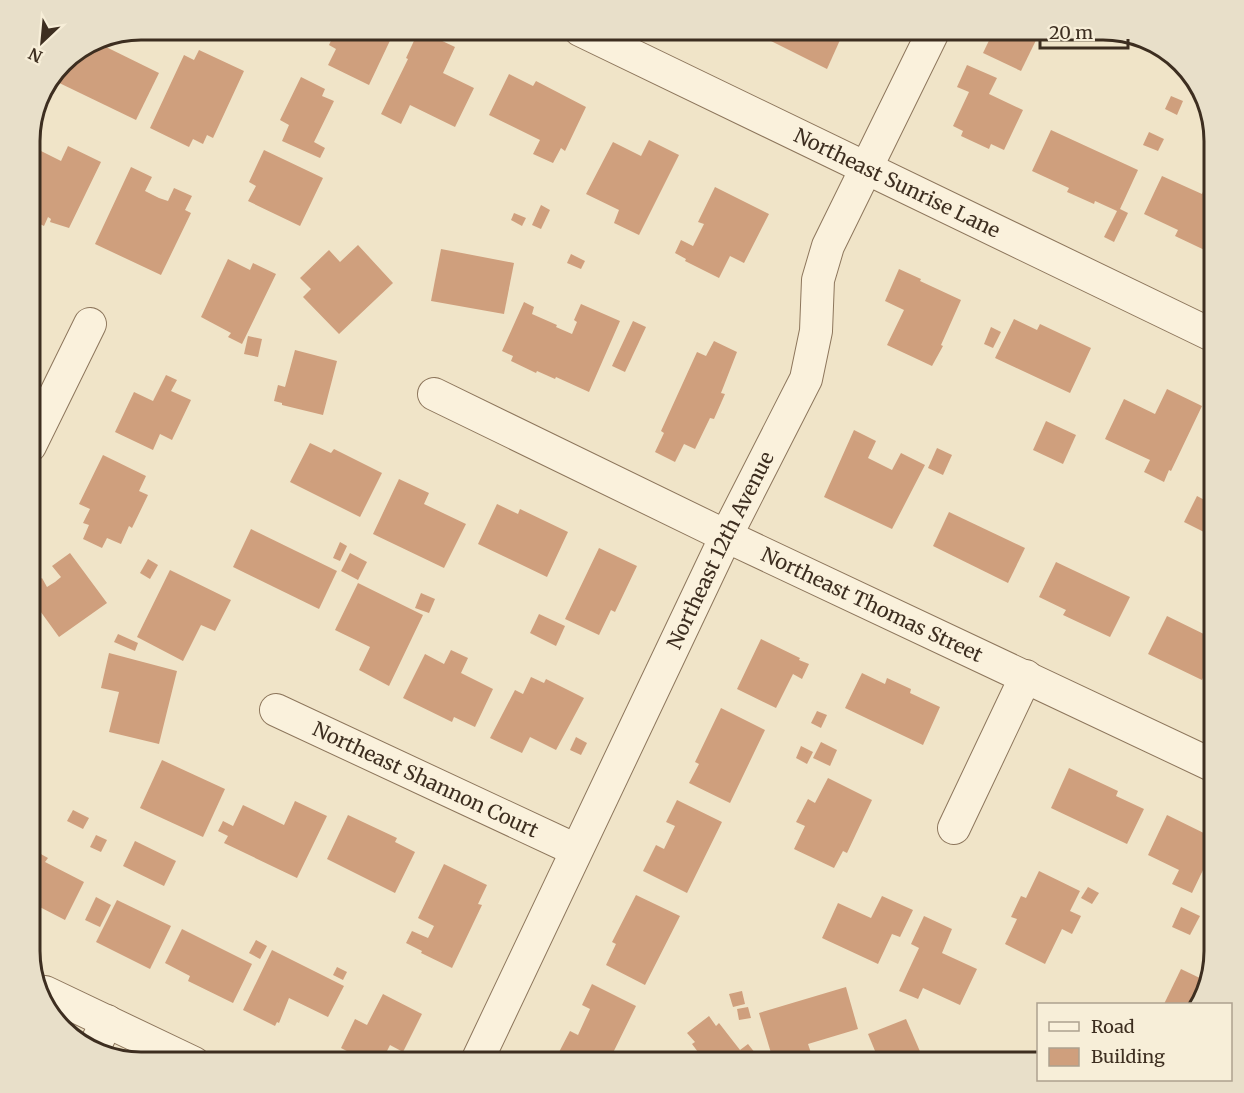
<svg xmlns="http://www.w3.org/2000/svg" width="1244" height="1093" font-family="Merriweather,serif">
	<rect width="100%" height="100%" fill="#f0e4c8"/>
	<!-- building -->
	<g fill="#cf9f7d">
		<path d="M195 30H219L215 39Z"/>
		<path d="M336 30H395L369 85 328 65 336 49 329 45Z"/>
		<path d="M419 30 455 47 443 73 474 88 455 127 410 105 401 124 381 114 408 59 406 58Z"/>
		<path d="M769 30H820L840 40 827 69 765 38Z"/>
		<path d="M994 30H1041L1021 71 983 53Z"/>
		<path d="M102 45 159 73 136 120 51 79 68 58Z"/>
		<path d="M199 50 244 71 213 138 207 135 203 144 193 139 189 147 150 128 184 55 194 60Z"/>
		<path d="M967 65 997 78 989 94 1023 110 1004 150 991 144 989 149 961 136 963 131 953 126 969 92 957 87Z"/>
		<path d="M509 74 533 86 536 81 586 107 565 151 561 148 553 163 533 154 540 140 489 115Z"/>
		<path d="M301 77 325 89 322 96 334 101 314 142 325 148 320 158 282 141 289 125 280 120Z"/>
		<path d="M1195 83 1205 99 1206 101 1190 94Z"/>
		<path d="M1171 96 1183 101 1177 115 1165 109Z"/>
		<path d="M1051 130 1138 170 1120 209 1128 213 1114 242 1104 237 1117 211 1095 201 1094 204 1067 192 1069 188 1032 171Z"/>
		<path d="M1149 132 1164 139 1158 151 1143 145Z"/>
		<path d="M649 140 679 155 639 235 614 223 619 210 586 194 613 142 641 156Z"/>
		<path d="M68 146 101 162 69 228 50 222 51 219 48 217 44 226 30 219V153L33 147 61 161Z"/>
		<path d="M264 150 323 178 300 226 248 201 256 186 249 182Z"/>
		<path d="M131 167 152 177 145 191 159 198 168 201 174 188 192 196 185 210 191 213 161 275 95 244Z"/>
		<path d="M1162 176 1202 194 1207 182 1214 185 1213 254 1175 236 1178 230 1144 214Z"/>
		<path d="M715 187 769 214 744 263 730 256 719 278 685 261 686 259 675 253 681 240 693 246 704 224 698 222Z"/>
		<path d="M541 205 550 210 541 229 532 225Z"/>
		<path d="M514 213 526 218 522 226 511 220Z"/>
		<path d="M358 245 393 283 339 334 303 297 311 289 300 278 329 250 340 262Z"/>
		<path d="M441 249 514 263 504 314 431 301Z"/>
		<path d="M571 254 585 261 581 269 567 263Z"/>
		<path d="M228 259 250 270 253 263 276 274 242 344 228 337 231 333 201 317Z"/>
		<path d="M899 269 921 279 920 281 961 300 941 345 943 346 932 366 887 345 904 310 885 301Z"/>
		<path d="M524 302 534 307 532 314 557 325 556 327 572 334 577 322 574 320 581 304 620 321 589 392 556 377 555 379 537 371 536 373 511 361 513 356 502 351Z"/>
		<path d="M1014 319 1037 330 1040 324 1091 348 1070 393 995 358Z"/>
		<path d="M633 321 646 327 625 372 612 366Z"/>
		<path d="M991 327 1001 332 993 348 984 344Z"/>
		<path d="M248 336 262 339 258 357 244 354Z"/>
		<path d="M714 341 737 352 721 393 725 394 714 419 710 418 695 449 684 444 675 462 655 452 664 433 661 431 697 352 706 356Z"/>
		<path d="M295 350 337 361 323 415 282 405V403L274 401 278 385 285 387Z"/>
		<path d="M166 375 177 380 171 391 191 400 172 440 160 434 153 450 115 432 134 392 153 401Z"/>
		<path d="M1167 389 1202 406 1171 471 1169 470 1164 482 1144 472 1150 460 1105 439 1124 399 1155 414Z"/>
		<path d="M1046 421 1076 435 1063 464 1033 450Z"/>
		<path d="M854 430 876 441 868 458 892 470 901 453 925 465 892 529 824 497Z"/>
		<path d="M310 443 331 453 334 449 382 473 360 517 290 482Z"/>
		<path d="M937 448 952 455 943 475 928 468Z"/>
		<path d="M103 455 146 476 139 491 148 495 132 528 129 526 121 544 107 538 102 548 83 539 89 525 83 523 90 509 79 504Z"/>
		<path d="M399 479 429 493 424 504 466 524 444 568 373 534Z"/>
		<path d="M1197 496 1214 505V523L1208 534 1184 522Z"/>
		<path d="M497 504 518 514 520 509 568 532 547 577 478 544Z"/>
		<path d="M949 512 1025 548 1008 583 933 546Z"/>
		<path d="M251 529 337 571 319 609 233 567Z"/>
		<path d="M340 542 347 546 340 561 333 558Z"/>
		<path d="M599 548 637 566 615 612 611 610 599 635 565 619Z"/>
		<path d="M70 553 107 603 59 637 30 597V586L42 578 47 587 55 582 61 577 52 566Z"/>
		<path d="M350 553 367 562 358 580 341 571Z"/>
		<path d="M148 559 158 565 150 579 140 573Z"/>
		<path d="M1056 562 1130 597 1110 637 1063 615 1066 610 1039 597Z"/>
		<path d="M170 570 231 600 215 631 201 625 183 661 137 637Z"/>
		<path d="M358 583 423 615 389 686 359 670 370 647 335 630Z"/>
		<path d="M421 593 435 599 429 613 415 608Z"/>
		<path d="M539 614 565 626 556 646 530 633Z"/>
		<path d="M1167 616 1214 639V681L1204 676 1202 680 1148 654Z"/>
		<path d="M118 634 138 643 135 651 114 642Z"/>
		<path d="M761 639 800 658 799 660 809 664 802 679 793 674 776 708 737 689Z"/>
		<path d="M451 650 468 658 461 673 493 689 475 727 454 717 452 722 403 698 425 654 444 664Z"/>
		<path d="M109 653 177 671 159 744 109 732 119 692 101 688Z"/>
		<path d="M862 673 885 684 887 678 911 689 910 693 940 707 923 745 845 708Z"/>
		<path d="M531 677 544 683 546 679 584 698 556 750 530 737 522 753 490 738 515 690 523 694Z"/>
		<path d="M721 708 765 730 730 803 689 783 699 764 695 762Z"/>
		<path d="M817 711 827 715 821 728 811 723Z"/>
		<path d="M576 737 587 743 581 755 570 750Z"/>
		<path d="M821 742 837 750 830 766 813 758Z"/>
		<path d="M801 746 813 752 807 764 796 758Z"/>
		<path d="M162 760 225 789 203 837 140 808Z"/>
		<path d="M1069 768 1118 791 1116 796 1144 809 1127 844 1051 808Z"/>
		<path d="M828 778 872 800 847 853 843 851 834 868 794 849 805 826 796 822 808 799 815 803Z"/>
		<path d="M677 800 722 822 687 893 643 871 656 845 664 849 675 826 666 822Z"/>
		<path d="M295 801 327 816 297 878 224 843 228 836 218 831 223 821 233 826 243 805 284 825Z"/>
		<path d="M73 810 89 818 83 829 67 821Z"/>
		<path d="M348 815 397 838 395 842 415 852 395 893 327 859Z"/>
		<path d="M1167 815 1214 838V847L1192 893 1172 884 1179 870 1148 855Z"/>
		<path d="M96 835 107 840 101 852 90 847Z"/>
		<path d="M135 841 176 861 164 886 123 866Z"/>
		<path d="M30 848 48 858 45 862 84 882 65 920 30 902Z"/>
		<path d="M444 864 487 885 478 904 482 905 452 968 421 953 422 951 406 943 412 931 428 938 434 926 418 918Z"/>
		<path d="M1039 871 1080 891 1070 911 1081 916 1072 934 1062 929 1045 964 1005 944 1017 919 1011 917 1021 896 1026 898Z"/>
		<path d="M1088 887 1099 893 1092 904 1081 898Z"/>
		<path d="M636 895 680 916 645 985 606 965 616 944 612 942Z"/>
		<path d="M882 896 913 910 900 937 892 934 878 964 822 938 838 903 871 918Z"/>
		<path d="M96 897 111 905 100 927 85 920Z"/>
		<path d="M117 900 171 926 150 969 96 942Z"/>
		<path d="M1181 907 1200 916 1190 935 1172 927Z"/>
		<path d="M924 916 952 929 942 953 977 969 960 1005 923 988 918 999 899 991 919 948 911 944Z"/>
		<path d="M182 929 252 964 233 1003 188 981 190 976 165 963Z"/>
		<path d="M256 940 267 946 260 959 249 953Z"/>
		<path d="M272 950 344 986 328 1017 289 998 279 1023 277 1022 275 1026 243 1010Z"/>
		<path d="M337 967 347 972 343 980 333 975Z"/>
		<path d="M1181 969 1204 980 1193 1004H1164Z"/>
		<path d="M592 984 636 1006 608 1063H571L557 1056 570 1031 578 1035 590 1009 582 1005Z"/>
		<path d="M846 987 858 1029 808 1044 811 1053 774 1063 759 1013Z"/>
		<path d="M742 991 745 1004 733 1007 729 994Z"/>
		<path d="M383 994 422 1014 403 1052 390 1045 381 1063H370L341 1048 355 1019 367 1025Z"/>
		<path d="M748 1007 751 1018 739 1020 737 1009Z"/>
		<path d="M709 1016 716 1026 719 1023 740 1050 748 1044 763 1063H692L701 1056 692 1044 695 1042 687 1033Z"/>
		<path d="M906 1019 925 1063H880L868 1034Z"/>
	</g>
	<g fill="none" stroke-linecap="round" stroke-linejoin="round">
		<!-- minor casing -->
		<g stroke="#8d765c" stroke-width="34">
			<g id="minor">
				<path id="s1" d="M580 30 1214 336"/>
				<path id="s2" d="M434 394 726 536 1214 766"/>
				<path d="M30 446 90 324"/>
				<path id="s3" d="M276 710 576 850"/>
				<path d="M954 828 1026 676"/>
				<path d="M45 992 194 1063"/>
				<path d="M93 1050 107 1021"/>
				<path id="s4" d="M476 1063 726 536 806 379 816 331 818 280 828 246 934 30"/>
			</g>
		</g>
		<!-- minor -->
		<use href="#minor" stroke="#faf1dc" stroke-width="32"/>
	</g>
	<g text-anchor="middle" stroke-width="6" stroke-linejoin="round" paint-order="stroke">
		<!-- street labels -->
		<g font-size="20" fill="#3d2e20" stroke="#f7eed8">
			<text dy="7" stroke="none"><textPath href="#s1" startOffset="352">Northeast Sunrise Lane</textPath></text>
			<text dy="7" stroke="none"><textPath href="#s4" startOffset="568">Northeast 12th Avenue</textPath></text>
			<text dy="7" stroke="none"><textPath href="#s2" startOffset="486">Northeast Thomas Street</textPath></text>
			<text dy="7" stroke="none"><textPath href="#s3" startOffset="165">Northeast Shannon Court</textPath></text>
		</g>
	</g>
	<!-- crop -->
	<path d="M0 0H1244V1093H0ZM141 40H1103A101 101 0 0 1 1204 141V951A101 101 0 0 1 1103 1052H141A101 101 0 0 1 40 951V141A101 101 0 0 1 141 40Z" fill="#e8dfc9" fill-rule="evenodd"/>
	<path fill="none" stroke="#3d2e20" stroke-width="3" d="M141 40H1103A101 101 0 0 1 1204 141V951A101 101 0 0 1 1103 1052H141A101 101 0 0 1 40 951V141A101 101 0 0 1 141 40Z"/>
	<!-- legend -->
	<rect x="1037" y="1003" width="195" height="78" fill="#f7eed8" stroke="#ada18e" stroke-width="1.5"/>
	<rect x="1049" y="1022" width="30" height="9" fill="#faf1dc" stroke="#ada18e" stroke-width="1.5"/>
	<text x="1091" y="1033" font-size="18" fill="#3d2e20">Road</text>
	<rect x="1049" y="1048" width="30" height="18" fill="#cf9f7d" stroke="#ada18e" stroke-width="1.5"/>
	<text x="1091" y="1063" font-size="18" fill="#3d2e20">Building</text>
	<!-- north arrow -->
	<g transform="translate(42 42) rotate(206)" stroke="#f7eed8" stroke-width="4.5" paint-order="stroke">
	<path d="M0-4.5L10 22L0 15L-10 22Z" fill="#3d2e20"/>
	<text y="-9" font-size="16" font-weight="bold" text-anchor="middle" fill="#3d2e20">N</text>
	</g>
	<!-- scale -->
	<path d="M1040 39v9h88v-9" fill="none" stroke="#3d2e20" stroke-width="3"/>
	<text x="1049" y="39" font-size="18" fill="#3d2e20" stroke="#f7eed8" stroke-width="4.5" paint-order="stroke">20 m</text>
</svg>
